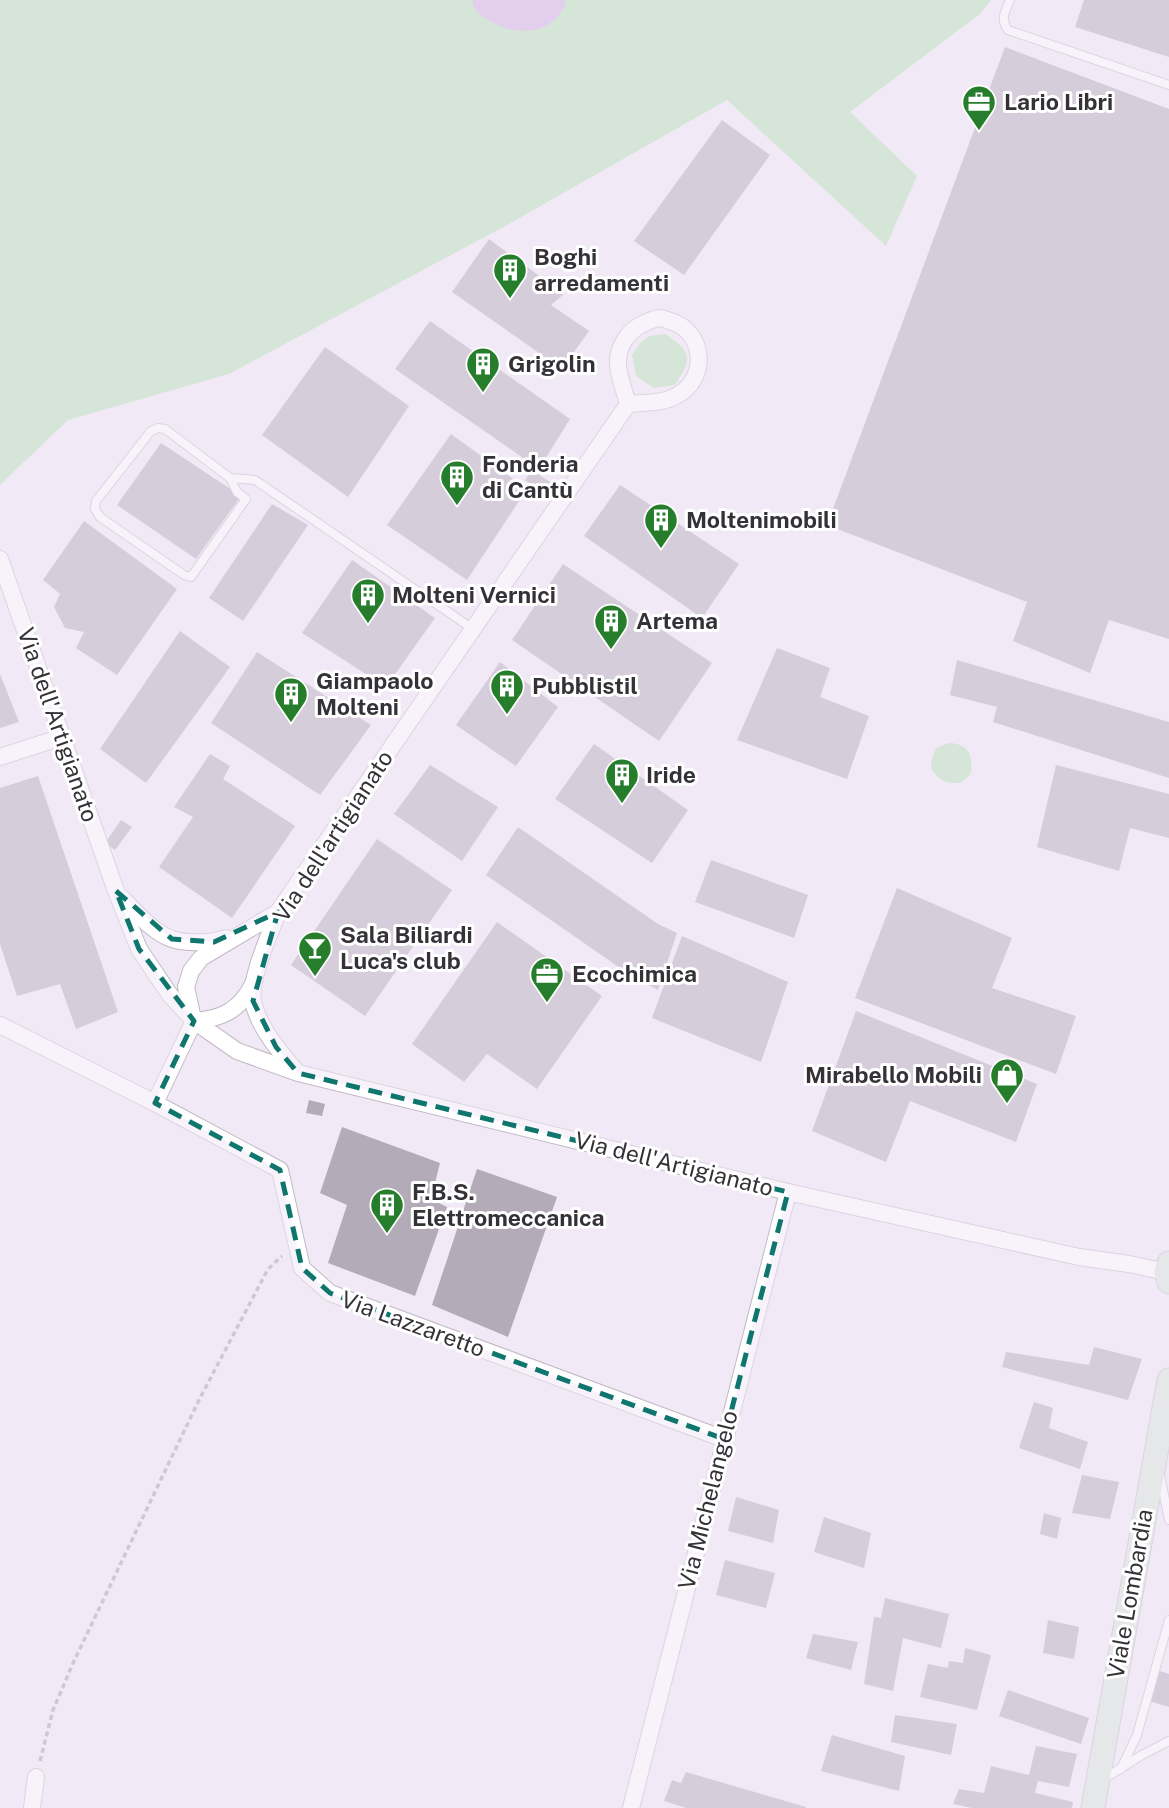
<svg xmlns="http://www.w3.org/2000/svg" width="1169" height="1808" font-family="'Public Sans',sans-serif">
	<rect width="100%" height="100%" fill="#f2e9f7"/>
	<!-- green -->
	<g fill="#b1e0af">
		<path d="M0 0H991L981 13 850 112 917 176 886 246 727 100 507 225 229 374 68 420 0 485Z"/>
		<path d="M665 334C692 352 693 358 675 385L654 388 636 376 632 355C645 337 643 336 665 334Z"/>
		<path d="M949 743C969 744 973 755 971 774L961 783C945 783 940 782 931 768L932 758 936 748Z"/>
	</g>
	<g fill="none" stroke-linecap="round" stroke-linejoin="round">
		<!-- river -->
		<path stroke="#d2aee3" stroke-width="35" d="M490 0C506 13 535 22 548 0"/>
	</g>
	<!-- building -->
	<g fill="#b3abb7">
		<path d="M1084 0H1169V57L1075 27Z"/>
		<path d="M1005 47 1169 109V639L1109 620 1090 673 1013 641 1027 602 827 525Z"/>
		<path d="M722 120 770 155 684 275 634 241Z"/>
		<path d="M489 239 564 294 551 305 589 331 562 369 452 292Z"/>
		<path d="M430 321 570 419 539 469 395 369Z"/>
		<path d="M325 347 409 406 348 497 262 435Z"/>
		<path d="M451 434 527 489 467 580 387 525Z"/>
		<path d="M161 443 241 496 196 559 117 505Z"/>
		<path d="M532 470 553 484 547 494 525 480Z"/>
		<path d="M620 485 739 564 702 618 584 536Z"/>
		<path d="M272 504 308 525 243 621 209 598Z"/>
		<path d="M84 521 177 589 117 675 76 648 84 632 65 628 54 607 60 594 43 580Z"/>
		<path d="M352 560 435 618 386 687 302 633Z"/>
		<path d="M563 564 712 663 659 741 512 640Z"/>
		<path d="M180 631 230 667 146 783 100 749Z"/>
		<path d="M777 648 830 668 820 697 869 716 847 779 737 740Z"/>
		<path d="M257 652 371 725 320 795 211 723Z"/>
		<path d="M957 660 1169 722V778L993 722 997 707 950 695Z"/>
		<path d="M500 662 558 707 516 766 456 725Z"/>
		<path d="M0 674 19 722 0 728Z"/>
		<path d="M594 744 688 810 652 863 555 799Z"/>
		<path d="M210 754 230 766 223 779 295 826 232 918 159 867 193 817 174 807Z"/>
		<path d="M430 765 498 807 462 861 394 814Z"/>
		<path d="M1056 765 1169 794V838L1130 828 1119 871 1037 847Z"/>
		<path d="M38 776 118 1012 76 1029 60 984 17 996 0 944V788Z"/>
		<path d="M121 820 132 827 115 850 105 843Z"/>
		<path d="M518 827 658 924 677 933 658 990 633 977 486 875Z"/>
		<path d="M377 839 452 890 365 1016 291 965Z"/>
		<path d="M711 860 808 895 794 938 695 902Z"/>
		<path d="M897 888 1012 938 992 988 1076 1016 1056 1074 855 998Z"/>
		<path d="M497 922 602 996 537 1089 487 1054 464 1082 412 1044Z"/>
		<path d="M682 936 788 982 761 1062 652 1018Z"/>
		<path d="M856 1011 1037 1084 1016 1142 910 1101 886 1162 812 1131Z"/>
		<path d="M309 1100 325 1104 322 1116 306 1113Z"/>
		<path d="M342 1127 440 1163 431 1199 447 1207 415 1296 328 1263 347 1205 320 1193Z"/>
		<path d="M477 1169 557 1197 508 1337 432 1305Z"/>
		<path d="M1094 1347 1142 1359 1128 1400 1002 1367 1006 1352 1089 1365Z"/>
		<path d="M1034 1402 1053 1408 1049 1428 1088 1442 1080 1469 1019 1448Z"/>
		<path d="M1082 1475 1119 1482 1110 1519 1072 1513Z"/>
		<path d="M736 1497 779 1510 773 1543 728 1531Z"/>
		<path d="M1044 1513 1061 1518 1057 1539 1040 1534Z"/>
		<path d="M824 1517 871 1533 864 1568 814 1552Z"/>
		<path d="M725 1560 775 1573 766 1608 716 1595Z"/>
		<path d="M885 1598 949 1614 941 1648 903 1638 893 1691 864 1684 874 1617 881 1618Z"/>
		<path d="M1048 1620 1079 1627 1074 1659 1043 1653Z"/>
		<path d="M813 1634 858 1642 851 1670 806 1658Z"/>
		<path d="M965 1648 991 1655 977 1710 920 1697 928 1664 948 1668 949 1661 963 1663Z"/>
		<path d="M1154 1669 1169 1674V1707L1146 1700Z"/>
		<path d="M1008 1690 1089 1718 1081 1744 999 1716Z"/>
		<path d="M895 1715 957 1724 951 1755 891 1742Z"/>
		<path d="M832 1735 905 1756 899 1791 821 1771Z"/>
		<path d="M1036 1746 1077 1754 1069 1787 1038 1781 1035 1793 1073 1802 1072 1808H972L953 1804 959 1789 984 1793 991 1766 1029 1775Z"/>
		<path d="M686 1772 806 1807V1808H686L664 1801 672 1780 681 1783Z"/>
	</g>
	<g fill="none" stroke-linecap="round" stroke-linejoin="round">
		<!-- service casing -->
		<g stroke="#c2b9c6" stroke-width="10">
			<g id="service">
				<path d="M1010 0C1005 11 1000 19 1008 30L1169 85"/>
				<path d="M230 478 237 492 246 499 191 577 184 575 100 517 95 509 96 501 151 431 158 428 165 429 230 478 255 480 473 629"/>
				<path d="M1160 1475 1169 1520"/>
				<path d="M1121 1769 1137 1735 1169 1620"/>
				<path d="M1102 1780 1142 1755 1169 1741"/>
			</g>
		</g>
		<!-- minor casing -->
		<g stroke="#c2b9c6" stroke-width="18">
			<g id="minor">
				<path d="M0 559 116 891 139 949 170 995 194 1021 237 1051 298 1073 788 1192 1079 1257 1129 1264 1166 1272"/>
				<path d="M0 757 62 737"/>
				<path d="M121 897C135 911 152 932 172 939 187 944 211 943 226 938"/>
				<path d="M193 1019 186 987 191 971 201 958 278 912"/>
				<path d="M194 1021C222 1019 240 1010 253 984"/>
				<path d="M0 1025 155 1103 280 1170 302 1268 330 1293 724 1439"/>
				<path d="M296 1071C280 1052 258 1027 253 1001 249 979 270 934 278 912L628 404C625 392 617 373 618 362 618 347 627 333 639 326 645 323 652 319 659 318 662 318 667 320 670 321 705 331 709 379 676 396 662 404 644 402 628 404"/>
				<path d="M155 1103 194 1021"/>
				<path d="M32 1808 36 1777"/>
				<path d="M631 1808 788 1192"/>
			</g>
		</g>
		<!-- secondary casing -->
		<g stroke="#c2b9c6" stroke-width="25">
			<g id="secondary">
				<path d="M1169 1263 1166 1272 1169 1282"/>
				<path d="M1093 1808 1169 1380"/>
			</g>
		</g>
		<!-- path -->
		<path stroke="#a49ea8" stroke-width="3.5" stroke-dasharray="5 3.5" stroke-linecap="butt" d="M40 1761 53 1710 74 1661 199 1400 268 1269 282 1256"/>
		<!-- service -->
		<use href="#service" stroke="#fff" stroke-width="8"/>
		<!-- minor -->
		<use href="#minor" stroke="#fff" stroke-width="16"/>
		<!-- secondary -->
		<use href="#secondary" stroke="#d6e5d6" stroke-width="23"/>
	</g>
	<!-- marked area -->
	<path d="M0 0H1169V1808H0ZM116 891 172 939 214 942 278 912 253 1001 276 1047 298 1073 788 1192 724 1439 330 1293 302 1268 280 1170 155 1103 194 1021 139 949Z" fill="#f2e9f7" fill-opacity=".55" fill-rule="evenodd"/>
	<path fill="none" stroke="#0f766e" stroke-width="5" stroke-dasharray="14 9" stroke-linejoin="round" d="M116 891 172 939 214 942 278 912 253 1001 276 1047 298 1073 788 1192 724 1439 330 1293 302 1268 280 1170 155 1103 194 1021 139 949Z"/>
	<!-- icons -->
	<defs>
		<g id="office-pin" transform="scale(1.75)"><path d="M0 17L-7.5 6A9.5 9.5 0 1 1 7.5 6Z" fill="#267e2c" stroke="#fff"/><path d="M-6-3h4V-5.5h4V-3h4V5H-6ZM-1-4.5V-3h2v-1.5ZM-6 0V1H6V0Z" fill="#fff"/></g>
		<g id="building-pin" transform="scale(1.75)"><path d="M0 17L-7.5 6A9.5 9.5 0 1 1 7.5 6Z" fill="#267e2c" stroke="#fff"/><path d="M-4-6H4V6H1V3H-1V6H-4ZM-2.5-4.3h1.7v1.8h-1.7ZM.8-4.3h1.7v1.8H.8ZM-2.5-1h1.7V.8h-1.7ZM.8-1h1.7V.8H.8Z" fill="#fff"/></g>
		<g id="bar-pin" transform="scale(1.75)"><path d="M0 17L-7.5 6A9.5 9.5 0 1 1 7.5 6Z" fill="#267e2c" stroke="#fff"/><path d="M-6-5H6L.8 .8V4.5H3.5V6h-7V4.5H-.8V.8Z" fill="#fff"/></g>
		<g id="shop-pin" transform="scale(1.75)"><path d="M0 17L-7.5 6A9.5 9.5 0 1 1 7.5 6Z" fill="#267e2c" stroke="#fff"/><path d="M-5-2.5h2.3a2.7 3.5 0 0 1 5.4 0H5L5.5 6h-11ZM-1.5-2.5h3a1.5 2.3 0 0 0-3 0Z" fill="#fff"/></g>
	</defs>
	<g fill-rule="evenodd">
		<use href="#office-pin" x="979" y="102"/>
		<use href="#building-pin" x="510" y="270"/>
		<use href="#building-pin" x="483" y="364"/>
		<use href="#building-pin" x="457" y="477"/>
		<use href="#building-pin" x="661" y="520"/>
		<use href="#building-pin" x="368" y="595"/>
		<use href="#building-pin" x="611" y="621"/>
		<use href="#building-pin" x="507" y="686"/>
		<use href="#building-pin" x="291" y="694"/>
		<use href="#building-pin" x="622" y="775"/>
		<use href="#bar-pin" x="315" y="948"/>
		<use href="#office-pin" x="547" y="974"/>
		<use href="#shop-pin" x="1007" y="1075"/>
		<use href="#building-pin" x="387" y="1205"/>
	</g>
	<g text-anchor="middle" stroke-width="6" stroke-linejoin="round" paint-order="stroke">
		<!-- poi labels -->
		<g font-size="23" font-weight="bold" fill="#353237" stroke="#fff" text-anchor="start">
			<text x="1004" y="110">Lario Libri</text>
			<text x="534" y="265">Boghi<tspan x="534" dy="26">arredamenti</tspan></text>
			<text x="508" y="372">Grigolin</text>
			<text x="482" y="472">Fonderia<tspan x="482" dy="26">di Cantù</tspan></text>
			<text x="686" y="528">Moltenimobili</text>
			<text x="392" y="603">Molteni Vernici</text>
			<text x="636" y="629">Artema</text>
			<text x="316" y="689">Giampaolo<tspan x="316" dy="26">Molteni</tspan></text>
			<text x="532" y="694">Pubblistil</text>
			<text x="646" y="783">Iride</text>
			<text x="340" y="943">Sala Biliardi<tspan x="340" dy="26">Luca's club</tspan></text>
			<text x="572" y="982">Ecochimica</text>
			<text x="982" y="1083" text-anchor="end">Mirabello Mobili</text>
			<text x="412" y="1200">F.B.S.<tspan x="412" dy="26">Elettromeccanica</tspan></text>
		</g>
		<!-- street labels -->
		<g font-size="23" fill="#353237" stroke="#fff">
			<text transform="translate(58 725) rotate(71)" y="8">Via dell'Artigianato</text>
			<text transform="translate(333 836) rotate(-57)" y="8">Via dell'artigianato</text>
			<text transform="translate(674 1164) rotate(14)" y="8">Via dell'Artigianato</text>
			<text transform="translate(413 1324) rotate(20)" y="8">Via Lazzaretto</text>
			<text transform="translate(708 1500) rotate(-76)" y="8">Via Michelangelo</text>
			<text transform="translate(1130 1594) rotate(-80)" y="8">Viale Lombardia</text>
		</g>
	</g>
</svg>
